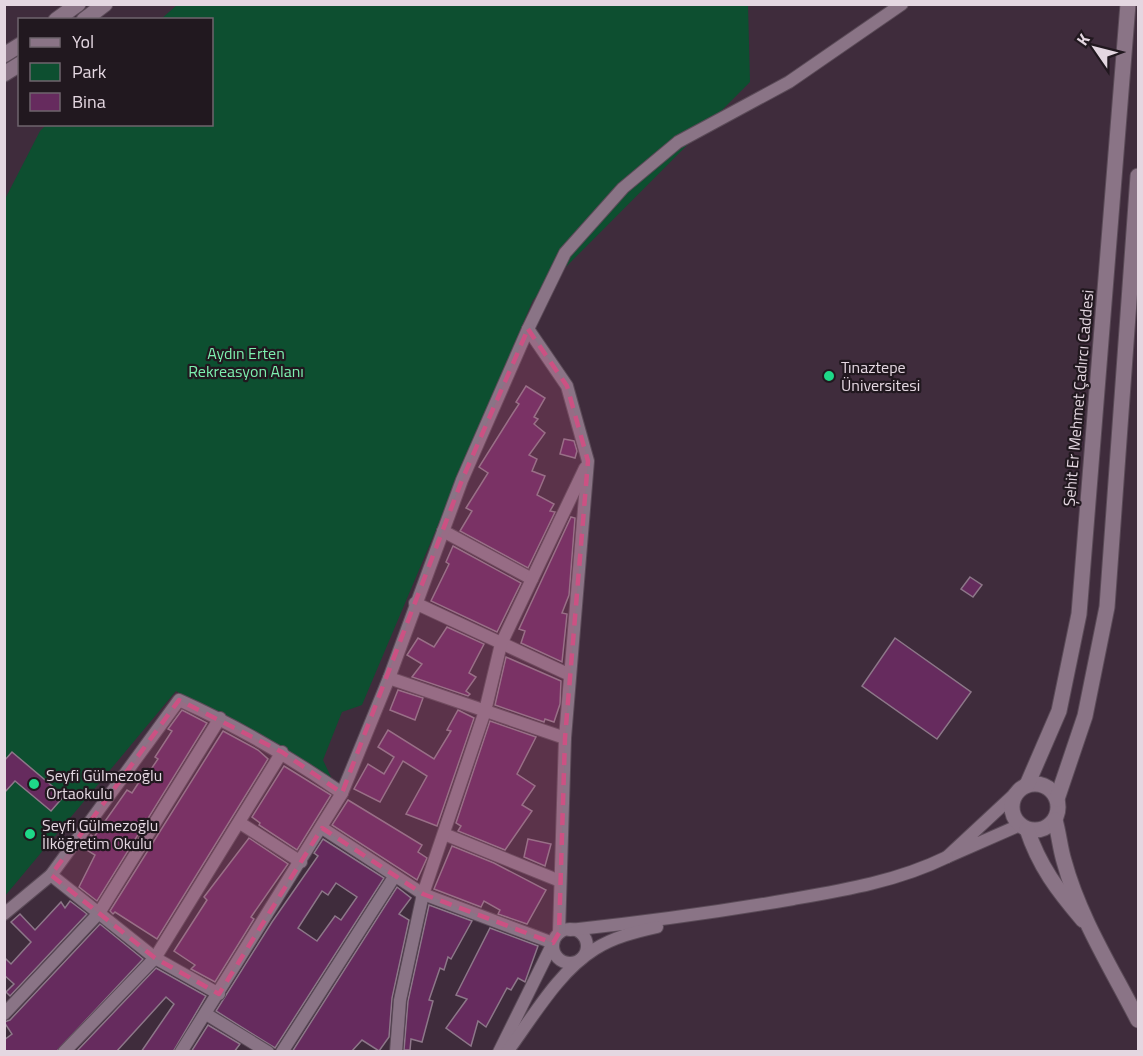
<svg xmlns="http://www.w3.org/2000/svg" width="1143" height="1056" font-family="'Titillium Web',sans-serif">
	<rect width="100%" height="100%" fill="#3f2c3c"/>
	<!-- green -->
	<path fill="#0d4f30" d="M177 5H748L750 82 533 300 362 705 342 712 323 760 332 779 176 691 5 896 4 201 40 131 47 124H212V20L161 19Z"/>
	<!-- building -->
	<g fill="#662b5e" stroke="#8d7789" stroke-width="1.5" fill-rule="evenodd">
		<path d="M526 386 545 398 534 417 538 419 534 424 545 433 529 455 537 459 532 471 545 476 537 495 554 504 550 511 555 512 528 568 460 531 472 511 466 508 488 473 479 467 513 413 519 404 516 402Z"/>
		<path d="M564 439 574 441 577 451 575 458 560 454Z"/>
		<path d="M571 517 575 518 569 595 562 613 567 614 562 662 521 643 525 631 519 629Z"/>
		<path d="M453 546 521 583 497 632 431 601 449 564 446 562Z"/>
		<path d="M970 577 982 585 973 597 961 589Z"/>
		<path d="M447 627 484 644 469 673 476 677 466 691 470 694 468 696 412 677 422 664 407 655 418 638 434 647Z"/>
		<path d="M895 638 971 692 937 739 862 686Z"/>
		<path d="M506 657 561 681 560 704 554 722 545 719 544 722 495 705Z"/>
		<path d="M398 690 423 698 415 720 390 710Z"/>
		<path d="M182 710 207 723 97 901 79 887 95 855 82 847 91 835 94 837 127 790 132 793 141 779 143 781 158 759 155 757 172 731 168 729Z"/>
		<path d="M458 710 474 718 437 826 406 814 427 776 403 761 380 802 354 789 368 764 384 774 394 757 378 747 388 730 434 759 451 731 447 730Z"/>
		<path d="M490 721 536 737 517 774 535 786 522 805 532 811 505 850 458 831 461 826 456 823Z"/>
		<path d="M223 731 258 750 268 759 157 939 115 912 113 914 110 911Z"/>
		<path d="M12 752 64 796 51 811 15 781 4 793V761Z"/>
		<path d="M284 766 331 795 297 850 259 825 260 823 252 817Z"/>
		<path d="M348 800 422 845 418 852 427 858 417 880 332 825Z"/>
		<path d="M249 838 288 864 251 917 254 919 215 982 191 969 195 965 174 951 207 900 204 897Z"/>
		<path d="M323 839 384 878 275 1048 216 1011 272 922 318 856 314 853ZM336 883 357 897 341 920 335 916 317 941 298 928 322 891 328 895Z"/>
		<path d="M528 839 551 844 545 866 524 857Z"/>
		<path d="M452 846 494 863 546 890 527 924 498 914 500 910 484 901 481 907 434 889Z"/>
		<path d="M397 887 411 898 399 914 409 920 392 998 389 1037 379 1051 362 1040 351 1052H292Z"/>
		<path d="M70 901 87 914 10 996 6 992 14 984 4 975V957L11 964 31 942 11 922 20 914 35 930 61 902 65 908Z"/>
		<path d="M429 905 472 921 451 959 448 957 444 970 440 968 429 1000 433 1001 422 1042 411 1039 410 1050H404L408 1001Z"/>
		<path d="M100 924 143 959 56 1052H4V1040L12 1034 4 1022 10 1020Z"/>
		<path d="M490 928 538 946 525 982 518 978 511 990 507 988 486 1027 478 1021 471 1046 446 1028 467 999 456 995Z"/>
		<path d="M156 968 206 996 173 1052H141L174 1004 166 997 116 1052H76Z"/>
		<path d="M208 1025 240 1044 234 1052H191Z"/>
	</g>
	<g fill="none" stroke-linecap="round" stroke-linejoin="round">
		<!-- minor casing -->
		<g stroke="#5b4b58" stroke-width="14">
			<g id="minor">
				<path d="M443 531 532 579"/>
				<path d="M415 603 570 675"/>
				<path d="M389 678 565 738"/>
				<path d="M1018 791 947 857 1020 825"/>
				<path d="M240 823 301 862"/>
				<path d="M322 828 423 894 553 943 499 1052"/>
				<path d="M444 834 560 881"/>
				<path d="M51 875 155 958 219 994"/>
				<path d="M4 914 51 875 179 700C237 726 290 757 342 793"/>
				<circle cx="570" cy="946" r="17"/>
				<path d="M570 930C645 922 719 912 793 899 845 890 898 881 947 857"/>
				<path d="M559 933 565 738 588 461 567 386 528 329 565 253 623 188 678 142 789 82 902 4"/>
				<path d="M4 1014 99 913 220 718"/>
				<path d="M206 1014 268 1052"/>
				<path d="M64 1052 155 958 282 752"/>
				<path d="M181 1052 342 793 389 678 462 480 528 329"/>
				<path d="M282 1052 394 877"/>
				<path d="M396 1052 400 1000 423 894 485 711 501 644 585 468"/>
				<path d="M507 1052C533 1017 558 972 595 949 614 937 635 932 657 927"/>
			</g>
		</g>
		<!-- tertiary casing -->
		<g stroke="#5b4b58" stroke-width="17">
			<g id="tertiary">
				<path d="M56 20 78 4"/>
				<path d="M84 20 105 4"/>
				<path d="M4 55 20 45"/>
				<path d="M4 74 20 64"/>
			</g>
		</g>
		<!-- secondary casing -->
		<g stroke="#5b4b58" stroke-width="17">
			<g id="secondary">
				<circle cx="1035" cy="807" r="23"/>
				<path d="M1027 785 1059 711 1079 614 1128 4"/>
				<path d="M1057 799 1085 716 1107 607 1138 176"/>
				<path d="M1055 820C1059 834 1060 848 1064 861 1079 917 1112 969 1138 1020"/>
				<path d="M1027 829C1039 866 1058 891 1083 920"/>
			</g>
		</g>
		<!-- minor -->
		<use href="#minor" stroke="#8a7486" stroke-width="12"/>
		<!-- tertiary -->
		<use href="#tertiary" stroke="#8a7486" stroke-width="15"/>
		<!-- secondary -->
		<use href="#secondary" stroke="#8a7486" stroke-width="15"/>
	</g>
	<!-- marked area -->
	<path fill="#cc5183" fill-opacity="0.2" stroke="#cc5183" stroke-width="4.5" stroke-dasharray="12 8" stroke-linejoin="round" d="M528 329 567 386 588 461 565 738 559 933 553 943 423 894 322 828 219 994 155 958 51 875 179 700 282 752 342 793 462 480Z"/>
	<!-- markers -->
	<g fill="#1ed888" stroke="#21181f" stroke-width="2">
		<circle cx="829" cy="376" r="6"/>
		<circle cx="34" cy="784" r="6"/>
		<circle cx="30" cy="834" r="6"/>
	</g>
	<g text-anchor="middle" stroke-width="4.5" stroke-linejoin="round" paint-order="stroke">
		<!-- park labels -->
		<g font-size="16" fill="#7df0af" stroke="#21181f">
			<text x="246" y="359">Aydın Erten<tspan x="246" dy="18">Rekreasyon Alanı</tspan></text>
		</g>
		<!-- poi labels -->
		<g font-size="16" fill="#e4d7e1" stroke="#21181f" text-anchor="start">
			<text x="841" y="373">Tınaztepe<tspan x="841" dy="18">Üniversitesi</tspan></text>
			<text x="46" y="781">Seyfi Gülmezoğlu<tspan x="46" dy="18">Ortaokulu</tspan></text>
			<text x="42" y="831">Seyfi Gülmezoğlu<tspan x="42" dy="18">İlköğretim Okulu</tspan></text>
		</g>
		<!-- street labels -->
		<g font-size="16" fill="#e4d7e1" stroke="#21181f">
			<text transform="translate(1078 398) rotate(-85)" y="6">Şehit Er Mehmet Çadırcı Caddesi</text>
		</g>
	</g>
	<!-- border -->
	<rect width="1143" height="1056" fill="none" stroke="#e4d7e1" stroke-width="12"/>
	<!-- legend -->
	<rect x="18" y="18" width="195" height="108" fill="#21181f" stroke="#6f646d" stroke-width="1.5"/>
	<rect x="30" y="38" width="30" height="9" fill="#8a7486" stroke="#6f646d" stroke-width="1.5"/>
	<text x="72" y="48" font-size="18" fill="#e4d7e1">Yol</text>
	<rect x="30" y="63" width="30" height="18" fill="#0d4f30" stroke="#6f646d" stroke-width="1.5"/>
	<text x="72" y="78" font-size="18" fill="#e4d7e1">Park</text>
	<rect x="30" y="93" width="30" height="18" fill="#662b5e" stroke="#6f646d" stroke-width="1.5"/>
	<text x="72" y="108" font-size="18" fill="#e4d7e1">Bina</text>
	<!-- north arrow -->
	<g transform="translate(1095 48) rotate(305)" stroke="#21181f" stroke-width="4.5" paint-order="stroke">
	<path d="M0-4.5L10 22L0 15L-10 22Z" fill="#e4d7e1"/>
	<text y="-9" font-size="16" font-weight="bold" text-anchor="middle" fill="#e4d7e1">K</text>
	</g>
</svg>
